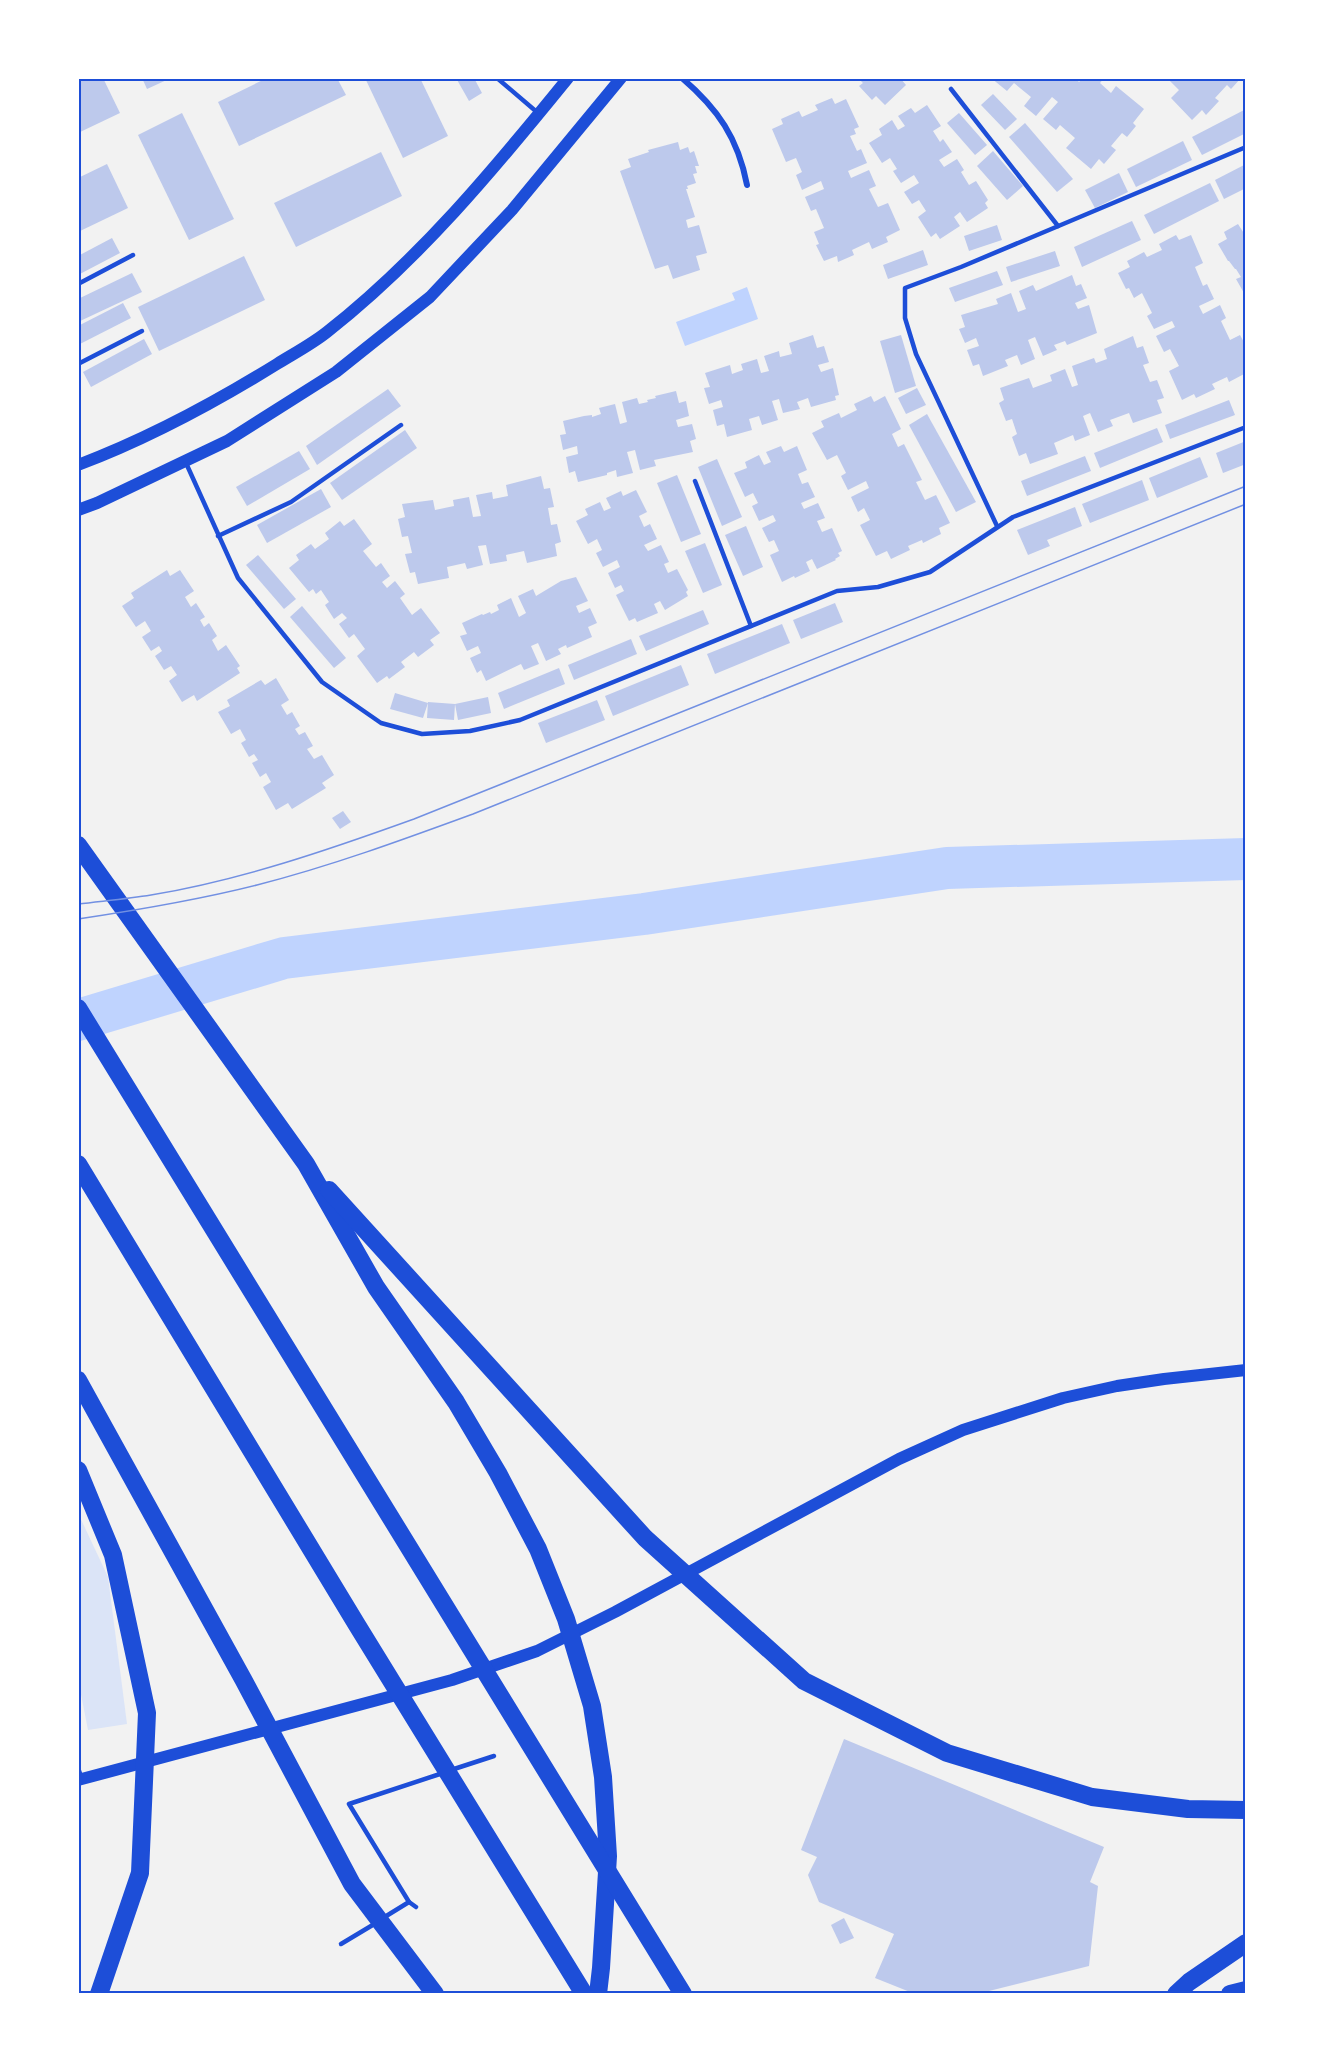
<svg xmlns="http://www.w3.org/2000/svg" width="1324" height="2072" font-family="Arial,sans-serif">
	<rect width="100%" height="100%" fill="#f2f2f2"/>
	<!-- green -->
	<path fill="#dbe4f7" d="M78 1513 108 1577 127 1724 88 1730 78 1679Z"/>
	<!-- water -->
	<path fill="#bfd3fe" d="M747 287 758 319 685 346 676 322 735 300 732 293Z"/>
	<g fill="none" stroke-linecap="round" stroke-linejoin="round">
		<!-- river -->
		<path stroke="#bfd3fe" stroke-width="42" d="M78 1020 284 958 644 914 947 868 1246 859"/>
	</g>
	<!-- building -->
	<g fill="#bdc9ec">
		<path d="M78 78H103L120 113 78 133Z"/>
		<path d="M142 78H171L147 89Z"/>
		<path d="M267 78H337L346 95 239 146 218 102Z"/>
		<path d="M365 78H420L448 136 403 158Z"/>
		<path d="M456 78H474L482 93 469 101Z"/>
		<path d="M858 78H900L906 85 885 105 876 96 872 100 859 86 863 83Z"/>
		<path d="M991 78H1075L1079 82 1083 78H1104L1100 83 1111 93 1116 86 1144 109 1133 123 1136 126 1127 137 1122 133 1111 146 1116 150 1104 164 1099 159 1091 169 1066 148 1075 138 1060 125 1056 130 1043 119 1058 102 1052 97 1036 116 1024 106 1031 97 1014 83 1007 91Z"/>
		<path d="M1167 78H1241L1231 89 1227 85 1215 98 1219 101 1206 115 1202 110 1192 120 1171 98 1179 90Z"/>
		<path d="M993 94 1017 119 1005 130 981 105Z"/>
		<path d="M832 98 835 104 846 99 859 127 854 129 856 134 850 136 857 151 861 149 867 163 848 171 851 178 869 170 876 186 869 189 878 207 888 203 900 230 886 237 888 242 872 249 869 242 852 250 854 255 838 262 837 256 824 261 816 245 819 244 814 232 824 228 816 209 811 211 805 197 824 189 821 181 802 190 796 175 802 172 796 158 786 162 772 129 783 124 781 119 799 111 802 117 818 110 815 105Z"/>
		<path d="M927 105 941 126 933 131 940 142 943 139 952 152 939 160 944 167 957 159 964 170 961 172 969 185 976 181 988 200 985 203 988 208 967 222 960 212 954 217 960 226 940 239 936 233 931 237 918 217 926 211 919 200 912 204 904 192 919 183 914 175 901 183 893 171 897 169 890 158 882 163 869 143 882 135 879 129 892 120 898 130 905 126 898 116 911 108 915 113Z"/>
		<path d="M1246 109V133L1202 155 1192 137Z"/>
		<path d="M182 113 234 219 189 240 138 135Z"/>
		<path d="M959 113 987 145 975 155 947 123Z"/>
		<path d="M1025 123 1073 179 1057 192 1009 137Z"/>
		<path d="M1183 141 1192 160 1136 187 1127 169Z"/>
		<path d="M678 142 680 150 688 147 690 153 694 151 699 166H695L697 173 693 174 696 183 687 186 688 189H686L695 217 686 220 688 228 699 225 707 253 696 256 700 270 673 279 668 265 655 269 620 171 631 167 628 159 649 152 648 150Z"/>
		<path d="M993 151 1023 186 1007 200 977 166Z"/>
		<path d="M381 152 402 196 296 247 274 203Z"/>
		<path d="M107 164 128 208 78 232V178Z"/>
		<path d="M1246 164V188L1224 199 1215 180Z"/>
		<path d="M1119 173 1128 192 1095 208 1085 190Z"/>
		<path d="M1210 183 1219 201 1154 234 1144 215Z"/>
		<path d="M1132 221 1141 240 1082 267 1074 247Z"/>
		<path d="M1238 224 1245 235 1246 234V292L1244 293 1236 279 1241 277 1236 269H1235L1229 261H1228L1218 244 1227 239 1224 232Z"/>
		<path d="M997 225 1002 240 969 251 964 236Z"/>
		<path d="M1176 235 1179 240 1191 235 1203 263 1195 267 1203 286 1207 284 1214 299 1199 306 1203 314 1220 305 1226 318 1221 321 1230 340 1240 335 1246 346V366L1244 367 1246 373 1229 382 1227 377 1212 384 1215 389 1196 398 1194 394 1182 400 1169 371 1179 366 1170 349 1164 352 1156 336 1175 327 1172 321 1154 329 1147 316 1152 313 1142 293 1134 298 1129 288 1126 289 1118 273 1130 267 1127 261 1144 252 1147 257 1162 250 1159 244Z"/>
		<path d="M112 238 120 253 78 275V256Z"/>
		<path d="M923 250 928 265 888 279 883 265Z"/>
		<path d="M1055 251 1060 266 1011 282 1006 267Z"/>
		<path d="M244 256 265 300 159 351 138 307Z"/>
		<path d="M997 271 1003 285 955 302 949 288Z"/>
		<path d="M132 273 142 292 78 322V299Z"/>
		<path d="M1072 275 1076 286 1081 284 1087 298 1075 303 1078 309 1089 305 1097 333 1067 345 1065 341 1054 345 1057 350 1043 356 1035 337 1028 340 1035 359 1021 365 1017 355 1005 360 1008 366 983 376 979 364 973 366 967 350 979 346 976 338 965 343 959 329 965 327 961 315 998 304 996 299 1011 293 1018 312 1026 309 1019 291 1033 285 1036 291Z"/>
		<path d="M123 303 131 318 78 345V326Z"/>
		<path d="M813 335 817 348 824 346 829 362 818 365 821 372 833 368 839 395 835 396 836 400 811 407 808 398 797 402 800 409 783 413 779 399 772 401 778 420 762 425 759 416 749 419 752 430 727 437 724 424 717 426 713 410 723 407 721 400 709 404 704 388 710 387 705 373 730 365 732 374 743 370 741 364 757 359 761 373 769 371 764 356 779 351 780 357 792 354 789 343Z"/>
		<path d="M901 335 916 386 895 393 880 341Z"/>
		<path d="M1133 336 1137 348 1143 346 1149 363 1143 365 1150 382 1157 380 1164 398 1157 400 1162 413 1133 423 1129 413 1110 420 1113 426 1098 432 1090 413 1083 416 1090 435 1075 441 1073 435 1054 443 1058 454 1030 464 1026 453 1019 456 1012 437 1017 434 1012 419 1006 421 999 403 1004 400 1000 388 1029 378 1033 388 1052 381 1050 375 1065 369 1072 387 1078 385 1072 366 1094 358 1096 363 1107 359 1104 349Z"/>
		<path d="M144 339 152 354 91 387 83 372Z"/>
		<path d="M917 388 926 405 906 414 898 398Z"/>
		<path d="M388 389 401 406 317 465 306 446Z"/>
		<path d="M676 391 679 403 686 401 689 416 676 420 678 427 692 424 696 439 690 441 693 452 654 460 656 466 640 470 635 450 627 452 633 473 617 477 616 470 607 473V475L578 482 575 471 569 473 566 457 578 454 577 446 563 450 560 435 566 434 563 421 584 416 592 415V417L601 414 599 408 615 404 620 424 627 422 622 402 637 398 639 404 648 402 647 400 656 398 655 396Z"/>
		<path d="M871 396 874 402 885 396 901 429 892 434 898 447 904 444 922 480 916 482 925 500 936 495 950 523 939 528 941 534 923 543 922 540 908 546 910 550 891 559 887 551 876 556 860 525 870 520 864 508 858 512 851 497 869 488 866 481 848 490 841 476 846 473 837 455 827 460 812 433 824 427 821 421 839 413 841 418 857 410 854 404Z"/>
		<path d="M1229 400 1235 415 1170 439 1165 425Z"/>
		<path d="M927 414 976 502 956 512 909 425Z"/>
		<path d="M1157 428 1163 442 1100 468 1094 453Z"/>
		<path d="M405 430 417 448 342 500 330 483Z"/>
		<path d="M1246 441V464L1223 473 1216 453Z"/>
		<path d="M781 446 784 452 797 446 807 470 798 474 802 484 808 482 815 497 801 503 804 509 818 503 825 518 817 521 822 532 832 528 842 551 838 553 840 556 835 559 836 560 817 569 812 559 806 562 810 571 795 578 794 576 782 582 770 555 779 551 774 540 769 542 762 528 776 521 773 515 759 521 752 506 758 503 753 493 745 497 734 473 747 468 745 462 759 455 764 465 771 462 766 452Z"/>
		<path d="M299 451 310 469 247 506 236 487Z"/>
		<path d="M1085 456 1091 471 1027 496 1021 481Z"/>
		<path d="M1200 457 1208 477 1157 498 1149 478Z"/>
		<path d="M717 459 742 517 722 526 698 467Z"/>
		<path d="M677 475 701 534 681 542 657 483Z"/>
		<path d="M541 476 544 489 550 488 554 507 548 508 551 525 557 524 561 542 555 544 557 556 527 563 524 551 506 555 507 561 490 564 486 545 478 546 483 565 467 569 465 563 447 567 449 578 418 584 415 572 410 573 405 554 412 553 408 536 402 537 398 519 405 517 402 504 433 500 435 510 454 506 453 500 469 497 473 517 481 516 476 495 492 492 493 499 508 496 506 485Z"/>
		<path d="M1142 480 1149 500 1090 523 1082 504Z"/>
		<path d="M321 489 331 507 267 543 257 525Z"/>
		<path d="M636 490 647 512 639 516 644 527 650 524 657 539 644 545 648 551 661 545 669 562 664 564 668 573 677 569 688 590 686 592 688 596 665 610 660 601 654 604 658 613 637 622 635 618 629 621 616 595 624 591 621 585 615 588 608 573 620 567 617 560 603 567 596 553 602 550 597 539 588 544 576 521 588 515 585 509 600 502 604 511 611 508 606 498 621 491 623 496Z"/>
		<path d="M1075 507 1082 526 1047 540 1050 546 1028 555 1017 530Z"/>
		<path d="M354 519 372 544 363 551 376 567 381 563 390 576 382 582 387 588 395 581 405 594 400 598 412 615 421 608 440 633 430 640 434 645 418 657 414 652 401 662 405 667 389 679 387 676 377 683 357 656 365 649 354 634 349 638 339 624 347 618 342 613 334 619 325 605 329 602 321 590 316 594 313 589 309 592 289 568 299 560 296 555 311 544 315 549 329 539 325 533 340 521 344 526Z"/>
		<path d="M746 526 763 567 743 576 725 535Z"/>
		<path d="M705 543 722 585 703 593 685 551Z"/>
		<path d="M258 555 296 599 284 609 246 565Z"/>
		<path d="M167 570 170 576 180 570 194 591 185 597 191 607 196 603 205 617 200 620 204 627 209 623 217 636 212 640 218 651 226 645 240 666 237 668 240 673 197 701 194 695 182 702 169 681 177 675 171 666 164 670 155 656 162 651 159 646 151 651 142 637 151 631 145 621 136 627 122 606 134 598 131 593Z"/>
		<path d="M576 577 588 601 576 606 579 613 590 608 597 623 588 627 592 637 567 648 566 645 558 649 561 654 546 661 538 643 531 646 539 664 524 670 521 664 486 681 481 670 477 673 470 658 481 653 478 646 467 651 460 636 467 634 462 623 482 614 483 615 490 612 491 614 499 610 497 605 511 598 519 617 526 613 518 596 533 589 536 596 561 581Z"/>
		<path d="M835 603 843 622 801 639 793 620Z"/>
		<path d="M302 606 346 658 334 668 290 617Z"/>
		<path d="M703 610 709 624 646 651 639 636Z"/>
		<path d="M782 624 790 643 715 674 707 654Z"/>
		<path d="M631 639 637 654 574 680 568 665Z"/>
		<path d="M681 665 689 685 613 716 605 696Z"/>
		<path d="M559 668 565 684 504 709 498 693Z"/>
		<path d="M276 678 289 700 281 705 287 715 292 712 300 726 295 729 299 735 305 732 313 746 307 749 314 759 322 755 334 775 322 783 326 788 292 809 288 803 276 810 263 787 271 782 266 773 260 777 252 763 258 760 254 754 249 757 241 743 246 740 240 729 231 734 218 712 230 706 227 700 261 680 265 685Z"/>
		<path d="M395 693 428 703 423 718 390 709Z"/>
		<path d="M488 697 491 713 458 720 455 704Z"/>
		<path d="M597 700 605 720 546 743 538 723Z"/>
		<path d="M428 702 455 704 454 720 427 718Z"/>
		<path d="M343 811 351 822 340 829 332 818Z"/>
		<path d="M844 1739 1104 1847 1090 1882 1098 1886 1089 1966 977 1994H915L875 1978 894 1934 819 1902 808 1875 817 1857 801 1850Z"/>
		<path d="M844 1918 854 1938 840 1944 831 1925Z"/>
	</g>
	<g fill="none" stroke-linecap="round" stroke-linejoin="round">
		<!-- service -->
		<g stroke="#1d4ed8" stroke-width="4.5">
			<path d="M497 78 538 113"/>
			<path d="M951 89 1058 226"/>
			<path d="M78 284 133 255"/>
			<path d="M78 364 142 331"/>
			<path d="M186 463 238 578 322 682 381 723 422 734 470 731 520 720 837 591 878 587 930 572 1013 517 1246 427"/>
			<path d="M695 481 751 626"/>
			<path d="M997 526 916 354 905 318V288L961 267 1246 147"/>
			<path d="M218 536 291 502 401 425"/>
			<path d="M78 1768 82 1779"/>
			<path d="M451 1770 494 1756"/>
			<path d="M416 1907 409 1902 349 1804 443 1773"/>
			<path d="M383 1918 409 1902"/>
			<path d="M341 1944 376 1923"/>
		</g>
		<!-- minor -->
		<path stroke="#1d4ed8" stroke-width="6" d="M682 78C718 109 738 138 747 185"/>
		<!-- secondary -->
		<g stroke="#1d4ed8" stroke-width="12">
			<path d="M78 465C147 439 214 403 277 364 293 354 312 344 327 332 419 260 495 168 568 78"/>
			<path d="M78 510 97 503 227 441 336 372 430 297 512 210 621 78"/>
			<path d="M78 1780 452 1680 537 1651 615 1612 899 1459 963 1430 1063 1398 1117 1386 1164 1379 1246 1370"/>
		</g>
		<!-- motorway -->
		<g stroke="#1d4ed8" stroke-width="18">
			<path d="M78 845 306 1164 376 1287 456 1402 498 1473 538 1549 566 1619 592 1706 603 1777 608 1856 601 1968 598 1994"/>
			<path d="M78 1008 683 1994"/>
			<path d="M78 1164 357 1625 584 1994"/>
			<path d="M329 1190 645 1538 804 1681 947 1753 1092 1797 1188 1809 1246 1810"/>
			<path d="M78 1380 243 1679 352 1884 435 1994"/>
			<path d="M78 1470 113 1555 147 1713 140 1873 99 1994"/>
			<path d="M1176 1994 1189 1982 1246 1943"/>
			<path d="M1230 1994 1246 1990"/>
		</g>
		<!-- tram -->
		<g stroke="#7290e2" stroke-width="1.5">
			<path d="M78 904C102 901 127 899 151 895 241 880 328 850 414 819L1246 486"/>
			<path d="M78 919C138 910 198 900 257 885 331 866 402 840 473 814L1246 504"/>
		</g>
	</g>
	<!-- border -->
	<rect width="1324" height="2072" fill="none" stroke="#ffffff" stroke-width="159"/>
	<rect x="80" y="80" width="1164" height="1912" fill="none" stroke="#1d4ed8" stroke-width="2"/>
</svg>
